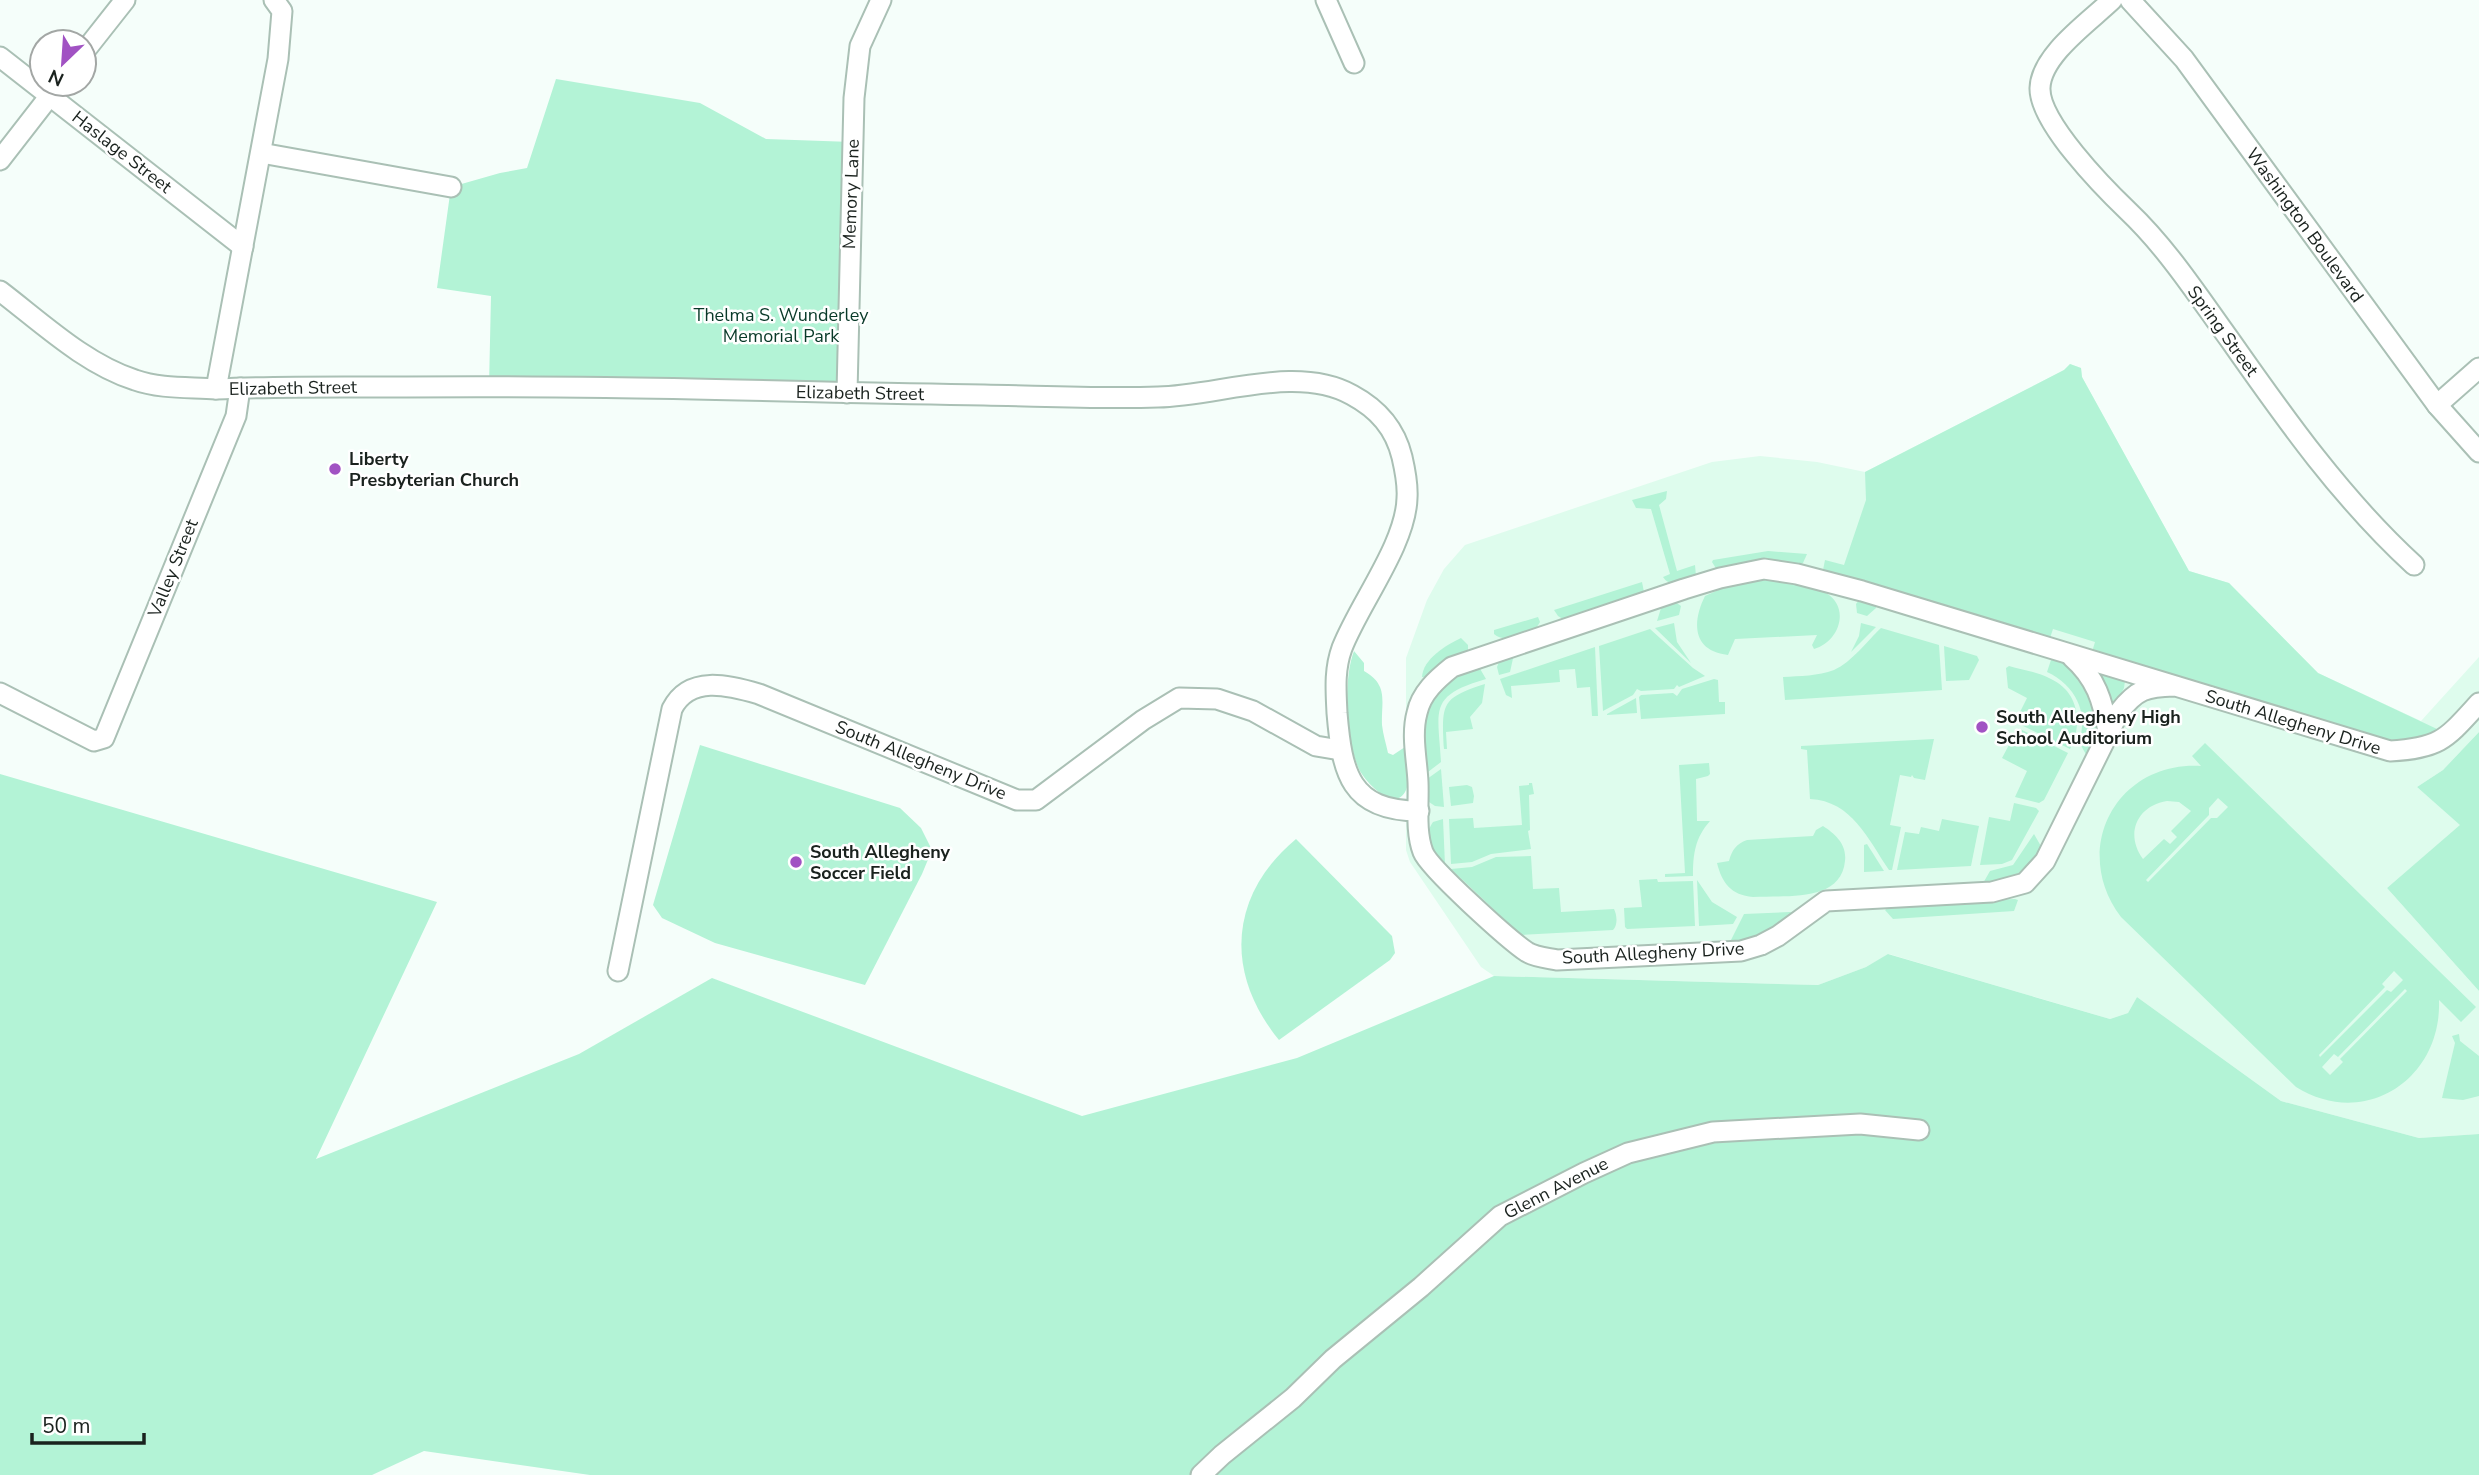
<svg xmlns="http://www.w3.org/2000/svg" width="2479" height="1475" font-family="'Nunito Sans',sans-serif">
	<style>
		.built { fill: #defced }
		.green { fill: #b3f3d6; fill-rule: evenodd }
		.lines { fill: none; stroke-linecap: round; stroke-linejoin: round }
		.minor-casing { stroke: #aac0b5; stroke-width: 23 }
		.minor { stroke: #fff; stroke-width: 19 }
		.poi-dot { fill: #a152c3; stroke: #fff; stroke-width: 2.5 }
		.labels { text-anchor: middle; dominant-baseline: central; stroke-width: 5; stroke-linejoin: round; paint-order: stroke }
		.street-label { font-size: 18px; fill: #1a221e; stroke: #fff }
		.park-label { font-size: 18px; fill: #083928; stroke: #fff }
		.poi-label { font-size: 18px; font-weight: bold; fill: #1a221e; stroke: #fff; text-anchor: start }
	</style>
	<rect width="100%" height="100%" fill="#f5fefa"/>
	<path class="built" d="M 2070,364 L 2081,368 L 2082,377 L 2189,571 L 2229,583 L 2318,673 L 2421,721 L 2479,657 L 2479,732 L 2443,770 L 2417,787 L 2461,825 L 2387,888 L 2479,991 L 2479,1134 L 2419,1138 L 2281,1101 L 2137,997 L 2128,1013 L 2110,1019 L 1889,954 L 1866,967 L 1818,985 L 1494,976 L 1481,967 L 1410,862 L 1406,850 L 1406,658 L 1427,600 L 1444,569 L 1465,545 L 1712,462 L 1760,456 L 1817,462 L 1865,472 L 2064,370 Z"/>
	<g class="green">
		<path d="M 556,79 L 700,103 L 766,139 L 852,142 L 847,393 L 489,386 L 491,296 L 437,288 L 451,187 L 500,173 L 527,168 Z"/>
		<path d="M 2070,364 L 2081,368 L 2082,377 L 2189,571 L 2229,583 L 2318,673 L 2437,729 C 2417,742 2401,742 2379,738 L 2092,652 L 2095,642 L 2053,629 L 2049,641 L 1825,574 L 1823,570 L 1825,560 L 1844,565 L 1866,500 L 1865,472 L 2064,370 Z"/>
		<path d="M 1667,491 L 1666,499 L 1659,505 L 1677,571 L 1695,565 L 1696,576 C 1684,581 1672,590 1663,577 L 1670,574 L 1651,509 L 1636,508 L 1632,500 Z"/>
		<path d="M 1768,551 L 1807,554 L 1803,563 L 1799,565 L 1717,570 L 1712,562 L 1713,560 Z"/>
		<path d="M 1755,580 C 1777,580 1807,581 1826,593 C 1851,608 1839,642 1814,649 L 1812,645 L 1817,635 L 1735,639 L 1728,655 C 1692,651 1692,622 1705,596 L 1727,586 Z"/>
		<path d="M 1642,582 L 1644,592 L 1640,597 L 1566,621 L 1558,616 L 1554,610 Z"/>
		<path d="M 1859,600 L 1877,604 L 1876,608 L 1867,616 L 1857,613 L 1856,604 Z"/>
		<path d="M 1674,601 L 1681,606 L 1679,615 L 1657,621 L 1662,605 Z"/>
		<path d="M 1538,617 L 1540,622 L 1535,630 C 1522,634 1505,644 1494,634 L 1494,630 Z"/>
		<path d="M 1674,623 L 1677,642 L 1691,663 L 1655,628 Z"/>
		<path d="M 1861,623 L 1876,627 L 1851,652 L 1859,636 Z"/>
		<path d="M 1881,628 L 1939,645 L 1942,690 L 1785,700 L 1783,677 C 1800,676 1818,676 1834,670 C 1852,662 1867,641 1881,628 Z"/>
		<path d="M 1650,629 L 1693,668 L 1705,676 L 1679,687 L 1677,685 L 1674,689 L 1641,691 L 1637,689 L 1633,695 L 1603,711 L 1599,646 Z"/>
		<path d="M 1461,638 L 1468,645 L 1468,651 L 1428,678 L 1422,677 C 1423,659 1446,645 1461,638 Z"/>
		<path d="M 1944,646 L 1977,656 L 1979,660 L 1969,680 L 1946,681 Z"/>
		<path d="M 1595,647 L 1598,716 L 1592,716 L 1590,687 L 1577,688 L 1575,669 L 1559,670 L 1560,682 L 1511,686 L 1512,698 L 1506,695 L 1500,679 Z"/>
		<path d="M 1354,651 L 1364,663 L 1364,671 C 1389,685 1381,702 1382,725 C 1383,734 1386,744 1388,753 L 1393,755 L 1405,747 C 1406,759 1411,779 1406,790 C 1395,815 1363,780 1358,767 C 1346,739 1343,679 1354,651 Z"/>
		<path d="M 1514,654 L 1510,672 L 1499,675 L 1497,667 L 1500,659 Z"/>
		<path d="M 2052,657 L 2068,664 L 2083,678 L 2098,723 L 2096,741 L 2088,758 L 2079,742 C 2089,712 2075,685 2047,672 Z"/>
		<path d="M 2009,666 C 2023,670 2038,672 2051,679 C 2079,692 2083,724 2070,749 L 2015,722 L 2027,698 L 2008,688 L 2006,668 Z"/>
		<path d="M 1479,667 L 1486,679 C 1428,696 1438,709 1441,762 L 1424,775 L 1422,732 L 1427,706 L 1452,676 Z"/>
		<path d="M 2099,672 L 2122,678 L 2125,681 L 2124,688 L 2115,705 L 2112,706 Z"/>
		<path d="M 1714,679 L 1718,680 L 1719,702 L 1725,702 L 1725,714 L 1641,719 L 1639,697 L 1641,695 L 1673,693 L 1677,696 L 1682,689 Z"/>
		<path d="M 1485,684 L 1482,703 L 1470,717 L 1473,729 L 1446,732 L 1447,749 L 1444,749 C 1442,705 1440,698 1485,684 Z"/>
		<path d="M 1636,698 L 1637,713 L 1607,715 L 1607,714 Z"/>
		<path d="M 2018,728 L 2068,753 L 2044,800 L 2039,803 L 2015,797 L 2027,771 L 2002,758 Z"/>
		<path d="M 2479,732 L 2479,991 L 2387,888 L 2460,825 L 2417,787 L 2443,770 Z"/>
		<path d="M 1934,739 L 1925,780 L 1914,778 L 1912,775 L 1911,777 L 1900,775 L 1890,825 L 1901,827 L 1892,870 L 1889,870 C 1868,839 1852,801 1810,799 L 1807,750 L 1801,749 L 1801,746 Z"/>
		<path d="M 2205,743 L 2476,1007 L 2461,1022 L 2439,1000 C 2442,1079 2365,1130 2296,1087 L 2121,917 C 2070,850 2116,761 2201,766 L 2192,756 ZM 2218,798 L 2228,807 L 2217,818 L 2211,818 L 2148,882 L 2146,880 L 2209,815 L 2209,808 ZM 2167,801 L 2179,802 L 2191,811 L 2171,831 L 2177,837 L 2170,844 L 2164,839 L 2143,859 C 2125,835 2136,806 2167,801 ZM 2394,971 L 2403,980 L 2391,992 L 2387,990 L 2320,1057 L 2319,1055 L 2385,987 L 2382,984 ZM 2405,989 L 2407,991 L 2340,1059 L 2343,1062 L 2330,1075 L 2322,1067 L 2334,1054 L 2338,1057 Z"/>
		<path d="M 700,745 L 900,808 L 921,828 L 932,850 L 922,874 L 865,985 L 715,943 L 662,918 L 653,905 Z"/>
		<path d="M 1709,763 L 1710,774 L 1708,776 L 1696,779 L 1697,821 L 1710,821 C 1695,838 1693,854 1693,876 L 1665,877 L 1665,874 L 1685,873 L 1679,765 Z"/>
		<path d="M 1441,769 L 1444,807 L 1435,806 L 1429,802 L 1427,779 Z"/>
		<path d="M 0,774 L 437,902 L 316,1159 L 579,1054 L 712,978 L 1082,1116 L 1297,1058 L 1494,976 L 1818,985 L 1866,967 L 1888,954 L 2110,1019 L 2128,1013 L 2137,997 L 2281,1101 L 2419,1138 L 2479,1134 L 2479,1475 L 590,1475 L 424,1451 L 372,1475 L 0,1475 Z"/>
		<path d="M 1529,783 L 1532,783 L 1534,794 L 1529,795 L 1530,830 L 1528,831 L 1531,849 L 1491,854 L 1472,862 L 1451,864 L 1449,819 L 1473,818 L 1474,828 L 1522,825 L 1519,786 L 1529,785 Z"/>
		<path d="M 1467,785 L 1472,787 L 1474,796 L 1473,803 L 1451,806 L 1449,787 Z"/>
		<path d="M 2014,803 L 2036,808 L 2039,811 L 2012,860 L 2002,864 L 1980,865 L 1989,817 L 2010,821 Z"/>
		<path d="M 1443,819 L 1445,865 C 1432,853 1421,839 1433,822 Z"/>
		<path d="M 1942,819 L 1979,826 L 1971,866 L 1897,870 L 1905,832 L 1919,834 L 1921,827 L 1939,831 Z"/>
		<path d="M 1823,826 C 1835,834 1847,844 1845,861 C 1841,903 1785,895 1753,897 C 1731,895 1722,883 1717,863 L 1729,861 C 1732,850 1736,844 1747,840 L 1813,836 L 1816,830 Z"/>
		<path d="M 2034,834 L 2042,848 C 2022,877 2015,876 1982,885 L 1990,871 L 2013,865 Z"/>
		<path d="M 1296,839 L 1392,936 L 1395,953 L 1390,960 L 1279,1040 C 1224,973 1229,895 1296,839 Z"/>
		<path d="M 1867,844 L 1884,871 L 1864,872 L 1864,845 Z"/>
		<path d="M 1531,856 L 1533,889 L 1559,888 L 1561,912 L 1614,909 C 1617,915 1618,925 1613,930 L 1521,935 L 1451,869 L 1472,867 L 1496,857 Z"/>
		<path d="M 1657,879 L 1658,882 L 1693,881 L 1695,926 L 1627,929 L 1625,927 L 1624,908 L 1642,907 L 1639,880 Z"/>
		<path d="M 1697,880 L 1712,902 L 1737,917 L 1733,924 L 1699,926 Z"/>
		<path d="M 2015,899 L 2018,900 L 2014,911 L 1893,919 L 1885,910 L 1893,904 Z"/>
		<path d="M 1790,912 L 1794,914 L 1760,938 L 1729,944 L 1744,914 Z"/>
		<path d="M 2459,1034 L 2460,1041 L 2479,1056 L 2479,1096 L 2463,1100 L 2442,1098 L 2455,1043 L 2452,1036 Z"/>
	</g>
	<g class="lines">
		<g class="minor-casing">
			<g id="minor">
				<path d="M 1326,0 L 1354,63"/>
				<path d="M 2112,0 C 2089,22 2041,55 2040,88 C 2039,122 2104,188 2128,211 C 2168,249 2198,296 2230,340 C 2286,420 2342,499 2414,565"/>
				<path d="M 2130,0 L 2184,59 L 2437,405 L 2479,452"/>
				<path d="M 84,52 L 125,0"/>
				<path d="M 0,57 L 243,247"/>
				<path d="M 261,153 L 451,187"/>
				<path d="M 0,160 L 59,84"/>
				<path d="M 0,291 C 42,323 85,364 135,380 C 160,389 190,387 216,389 C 279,386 343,387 406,387 C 599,385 791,392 984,395 C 1042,396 1100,399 1158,397 C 1218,396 1297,364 1352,395 C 1378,409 1395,428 1402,457 C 1405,470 1408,484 1407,498 C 1406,544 1359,604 1342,648 C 1334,670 1336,691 1337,713 C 1342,773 1350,811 1419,811"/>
				<path d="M 216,389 L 278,59 L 282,11 L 274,0"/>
				<path d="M 847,393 L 854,98 L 860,46 L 881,0"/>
				<path d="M 2437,405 L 2479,368"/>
				<path d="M 2072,657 C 2096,678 2103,701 2108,732"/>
				<path d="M 2174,686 C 2146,687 2137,689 2119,712 L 2045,861 L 2025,883 L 1992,892 L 1826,901 L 1778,936 L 1761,945 L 1741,951 L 1557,960 C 1548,958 1535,957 1527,952 C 1509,940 1429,868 1423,852 C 1415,831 1419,804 1418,782 C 1417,760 1411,735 1417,713 C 1421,693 1437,679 1452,667 L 1684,589 L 1720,578 L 1764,569 L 1797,574 L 1862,591 L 2390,751 C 2441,748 2446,739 2479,703"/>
				<path d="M 0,693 L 94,741 L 104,738 L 236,416 L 240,388"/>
				<path d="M 618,971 L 672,709 C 689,675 728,685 759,694 L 1017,800 L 1036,800 L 1143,720 L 1179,698 L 1217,699 L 1253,711 L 1316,746 L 1340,750"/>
				<path d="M 1201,1475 L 1222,1455 L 1293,1398 L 1333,1359 L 1421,1287 L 1500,1216 L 1584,1173 L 1628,1153 L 1713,1132 L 1860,1124 L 1919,1130"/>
			</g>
		</g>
		<use href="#minor" class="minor"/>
	</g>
	<g class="poi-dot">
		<circle cx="335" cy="469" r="7"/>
		<circle cx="1982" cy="727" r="7"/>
		<circle cx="796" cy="862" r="7"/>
	</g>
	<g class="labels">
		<g class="street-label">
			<text transform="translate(122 152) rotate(38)">Haslage Street</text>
			<text transform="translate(851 194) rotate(-88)">Memory Lane</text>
			<text transform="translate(2305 225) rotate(54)">Washington Boulevard</text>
			<text transform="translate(2223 331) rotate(54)">Spring Street</text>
			<text transform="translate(293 388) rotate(-1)">Elizabeth Street</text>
			<text transform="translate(860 393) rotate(1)">Elizabeth Street</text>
			<text transform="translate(173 568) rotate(-68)">Valley Street</text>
			<text transform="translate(2293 722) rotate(17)">South Allegheny Drive</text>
			<text transform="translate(921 760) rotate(22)">South Allegheny Drive</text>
			<text transform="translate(1653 953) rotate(-3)">South Allegheny Drive</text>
			<text transform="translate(1556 1188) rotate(-27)">Glenn Avenue</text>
		</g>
		<g class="park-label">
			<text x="781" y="315">Thelma S. Wunderley<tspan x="781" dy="21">Memorial Park</tspan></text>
		</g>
		<g class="poi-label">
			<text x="349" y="459">Liberty<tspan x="349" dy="21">Presbyterian Church</tspan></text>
			<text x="1996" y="717">South Allegheny High<tspan x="1996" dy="21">School Auditorium</tspan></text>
			<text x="810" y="852">South Allegheny<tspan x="810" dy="21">Soccer Field</tspan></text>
		</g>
	</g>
	<g transform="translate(63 63) rotate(205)"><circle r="33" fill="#ffffff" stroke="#a3a7a5" stroke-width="2"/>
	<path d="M0-5L12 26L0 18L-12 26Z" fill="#a152c3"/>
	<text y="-10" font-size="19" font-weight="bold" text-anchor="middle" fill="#1a221e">N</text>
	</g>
	<path d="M32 1433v10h112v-10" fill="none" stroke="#1a221e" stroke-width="3.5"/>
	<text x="42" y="1433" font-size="21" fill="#1a221e" stroke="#ffffff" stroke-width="5" paint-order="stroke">50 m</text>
</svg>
